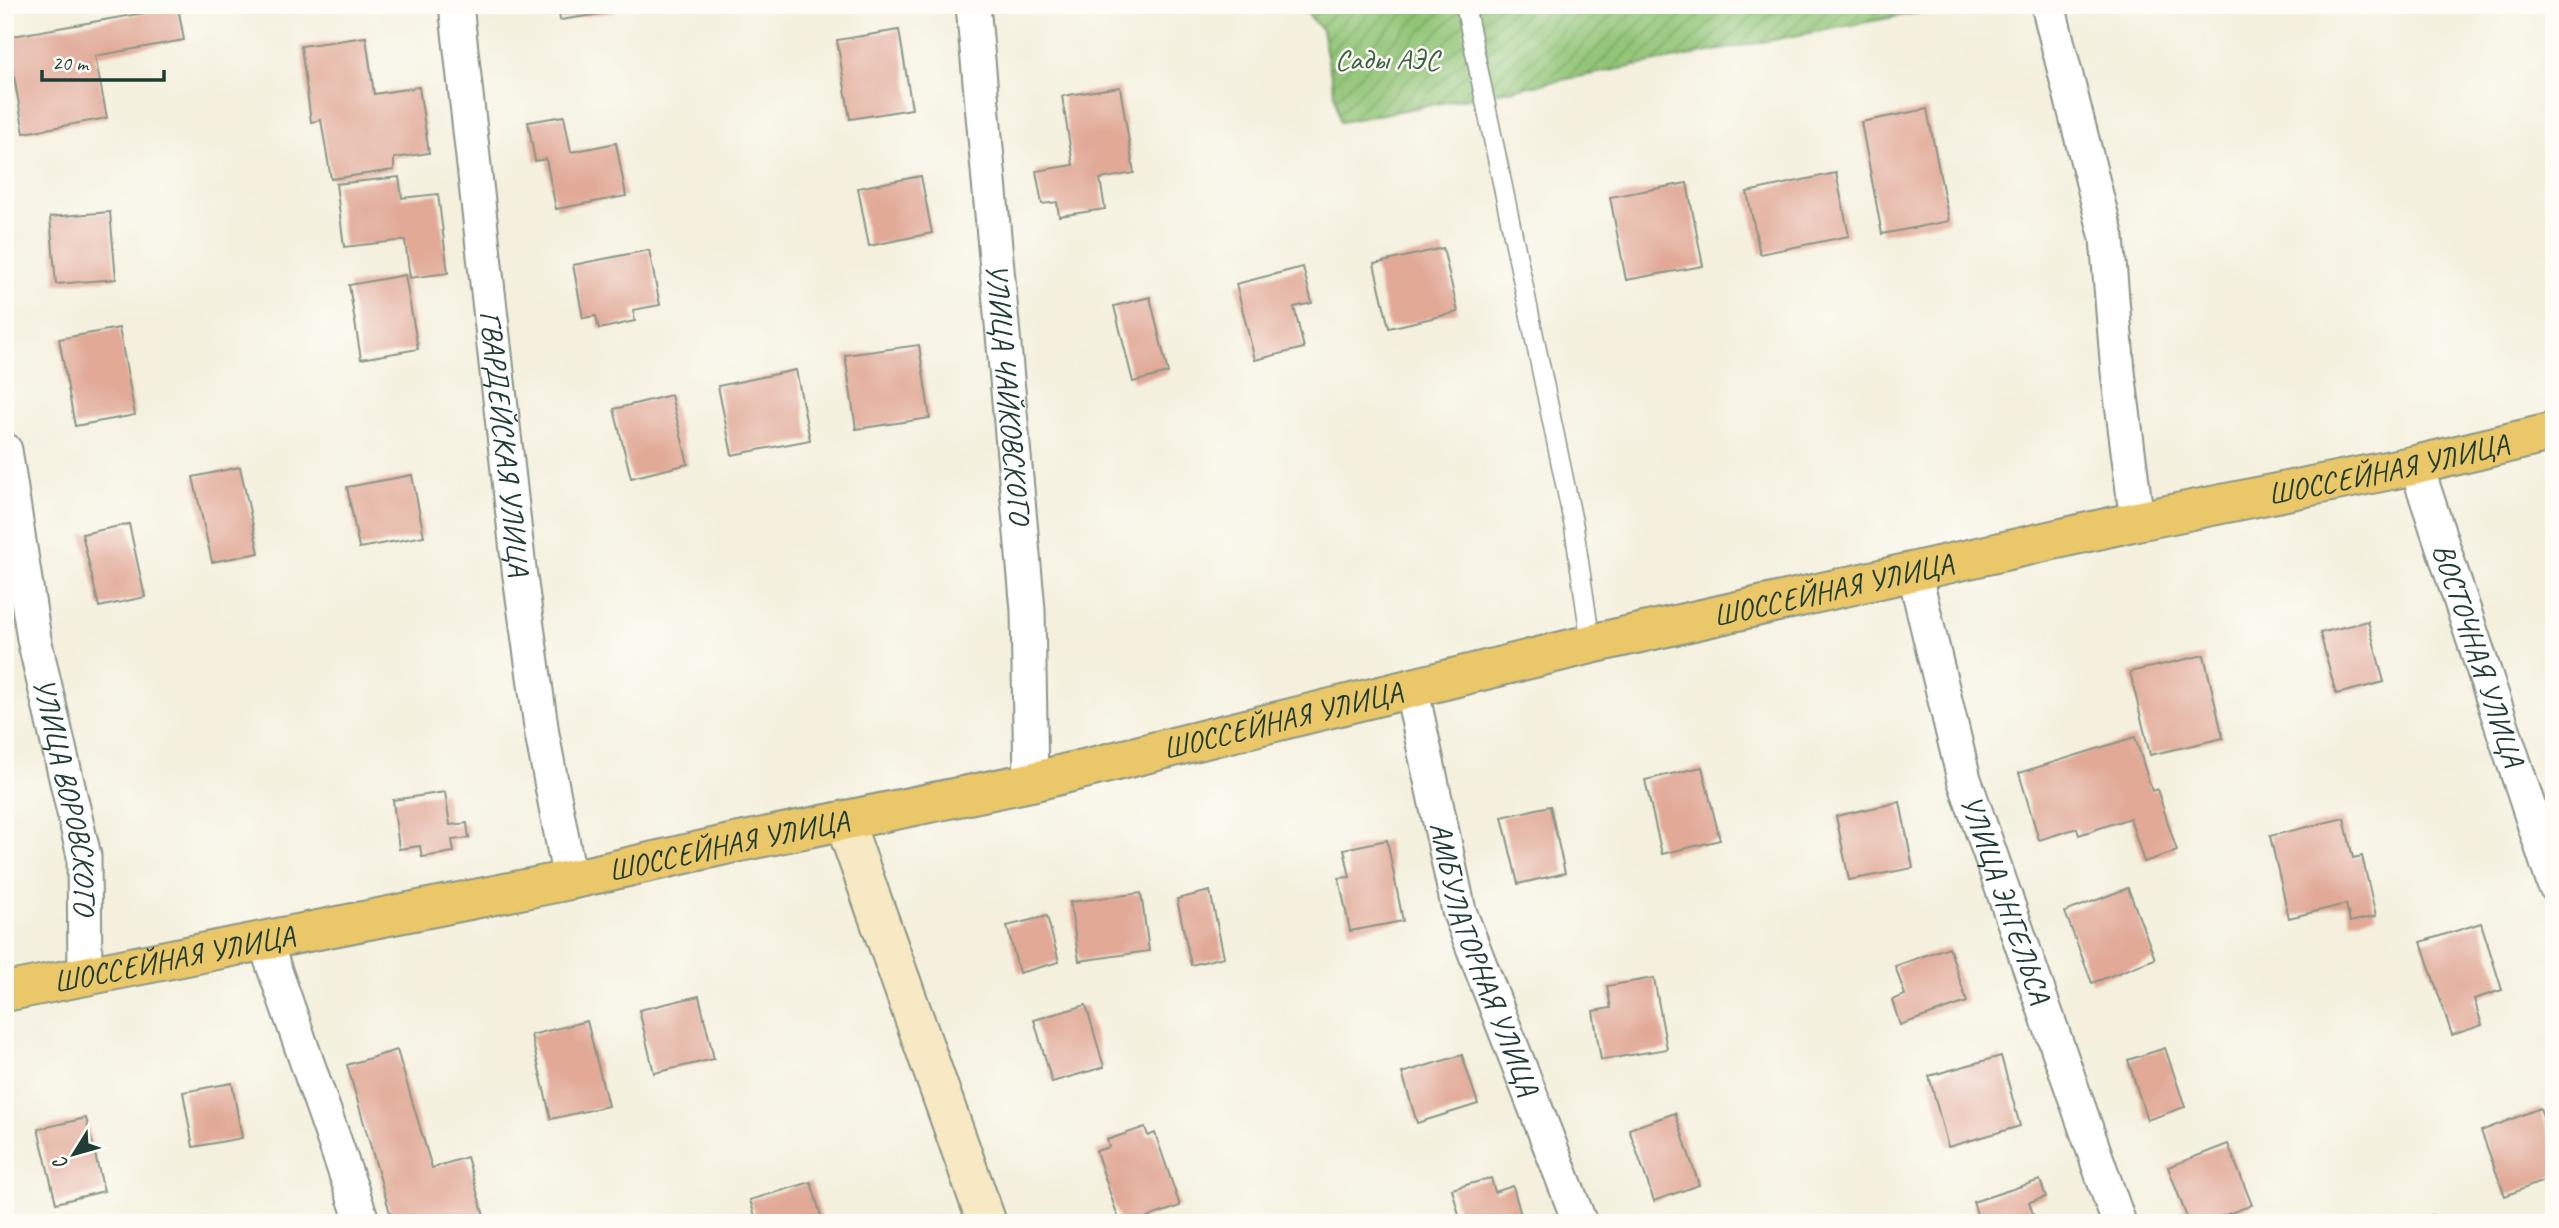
<svg xmlns="http://www.w3.org/2000/svg" width="2559" height="1228" font-family="Caveat,sans-serif">
	<style>
		.garden { fill: url(#garden-furrows); stroke: #588155; stroke-width: 2 }
		.building { fill: #e1a996 }
		.lines { fill: none; stroke-linecap: round; stroke-linejoin: round }
		.lane-casing { stroke: #8a9688; stroke-width: 21 }
		.street-casing { stroke: #8a9688; stroke-width: 37 }
		.secondary-casing { stroke: #8a9688; stroke-width: 42 }
		.primary-casing { stroke: #8a9688; stroke-width: 42 }
		.lane { stroke: #fff; stroke-width: 18 }
		.street { stroke: #fff; stroke-width: 33 }
		.secondary { stroke: #f7e9c3; stroke-width: 38 }
		.primary { stroke: #eac769; stroke-width: 38 }
		.labels { text-anchor: middle; dominant-baseline: central; stroke-width: 5; stroke-linejoin: round; paint-order: stroke }
		.park-label { font-size: 30px; fill: #3c5f44; stroke: #fdfcf7 }
		.street-label { font-size: 30px; fill: #1f3d34; stroke: #fdfcf7 }
	</style>
	<defs>
		<pattern id="garden-furrows" width="10" height="10" patternUnits="userSpaceOnUse" patternTransform="scale(1.75)"><rect width="10" height="10" fill="#91c576"/><path d="M-1 1l2-2M0 10L10 0M9 11l2-2" fill="none" stroke="#76a162"/></pattern>
	</defs>
	<rect width="100%" height="100%" fill="#fdfcf7"/>
	<filter id="ink" filterUnits="userSpaceOnUse"><feTurbulence type="fractalNoise" baseFrequency=".0143" numOctaves="2"/><feDisplacementMap in="SourceGraphic" scale="14" xChannelSelector="R" yChannelSelector="G"/><feConvolveMatrix kernelMatrix="1 2 1 2 8 2 1 2 1" color-interpolation-filters="sRGB"/></filter>
	<filter id="wash" filterUnits="userSpaceOnUse"><feTurbulence type="fractalNoise" baseFrequency=".00686" numOctaves="4" result="noise"/><feDisplacementMap in="SourceGraphic" scale="28" xChannelSelector="R" yChannelSelector="G"/><feGaussianBlur stdDeviation="1.57" result="paint"/><feColorMatrix in="noise" values="0 0 0 0 0 0 0 0 0 0 0 0 0 0 0 0 0 1.4 0 .05"/><feComposite in="paint" operator="in"/></filter>
	<g filter="url(#wash)">
		<rect width="100%" height="100%" fill="#f4f0dd"/>
		<path class="garden" d="M 1300,5 L 1957,5 L 1340,122 L 1322,30 Z"/>
		<g id="blocks">
			<g class="building">
				<path d="M 558,5 L 613,5 L 614,12 L 560,20 Z"/>
				<path d="M 178,7 L 184,40 L 95,56 L 107,118 L 24,133 L 7,37 Z"/>
				<path d="M 899,30 L 912,109 L 850,119 L 837,40 Z"/>
				<path d="M 366,37 L 374,94 L 419,87 L 429,153 L 394,158 L 394,170 L 331,179 L 321,120 L 311,122 L 301,46 Z"/>
				<path d="M 1120,87 L 1134,173 L 1100,179 L 1105,209 L 1059,216 L 1057,202 L 1042,204 L 1036,171 L 1073,165 L 1062,96 Z"/>
				<path d="M 1927,109 L 1949,221 L 1882,234 L 1861,122 Z"/>
				<path d="M 564,116 L 571,152 L 616,143 L 626,196 L 556,209 L 546,159 L 535,161 L 528,122 Z"/>
				<path d="M 1836,173 L 1849,236 L 1760,254 L 1747,192 Z"/>
				<path d="M 921,176 L 932,233 L 869,246 L 858,188 Z"/>
				<path d="M 399,177 L 402,198 L 438,194 L 448,273 L 410,278 L 405,240 L 344,247 L 336,184 Z"/>
				<path d="M 1687,183 L 1703,266 L 1626,280 L 1610,197 Z"/>
				<path d="M 110,212 L 116,279 L 56,284 L 50,217 Z"/>
				<path d="M 1443,248 L 1458,312 L 1389,328 L 1374,264 Z"/>
				<path d="M 649,250 L 660,305 L 633,310 L 635,321 L 599,329 L 596,316 L 583,318 L 573,265 Z"/>
				<path d="M 1303,267 L 1312,303 L 1294,307 L 1304,348 L 1255,360 L 1236,284 Z"/>
				<path d="M 405,275 L 418,349 L 361,359 L 349,285 Z"/>
				<path d="M 1150,297 L 1168,373 L 1133,382 L 1114,306 Z"/>
				<path d="M 119,328 L 135,415 L 75,426 L 59,339 Z"/>
				<path d="M 919,345 L 930,418 L 856,429 L 845,355 Z"/>
				<path d="M 796,370 L 810,440 L 732,455 L 718,386 Z"/>
				<path d="M 671,395 L 688,464 L 631,478 L 614,409 Z"/>
				<path d="M 240,467 L 259,553 L 212,562 L 193,477 Z"/>
				<path d="M 412,475 L 424,536 L 359,548 L 347,487 Z"/>
				<path d="M 129,524 L 145,597 L 99,607 L 82,534 Z"/>
				<path d="M 2368,621 L 2384,682 L 2336,694 L 2320,633 Z"/>
				<path d="M 2204,655 L 2223,738 L 2150,755 L 2130,672 Z"/>
				<path d="M 2135,737 L 2152,791 L 2157,789 L 2177,851 L 2144,862 L 2130,818 L 2079,835 L 2077,828 L 2039,840 L 2019,773 Z"/>
				<path d="M 1702,767 L 1720,840 L 1662,854 L 1645,780 Z"/>
				<path d="M 445,792 L 450,825 L 467,823 L 469,838 L 452,840 L 454,852 L 422,857 L 420,846 L 399,849 L 393,800 Z"/>
				<path d="M 1900,802 L 1913,868 L 1849,880 L 1836,816 Z"/>
				<path d="M 1550,806 L 1565,873 L 1518,884 L 1502,817 Z"/>
				<path d="M 2344,818 L 2353,858 L 2362,856 L 2376,916 L 2350,922 L 2346,904 L 2289,918 L 2270,836 Z"/>
				<path d="M 1387,840 L 1403,921 L 1350,931 L 1339,878 L 1350,877 L 1344,849 Z"/>
				<path d="M 2128,888 L 2155,959 L 2092,983 L 2065,912 Z"/>
				<path d="M 1210,891 L 1224,957 L 1191,965 L 1177,899 Z"/>
				<path d="M 1141,893 L 1149,951 L 1079,961 L 1070,902 Z"/>
				<path d="M 1047,916 L 1059,962 L 1019,973 L 1007,926 Z"/>
				<path d="M 2481,923 L 2502,990 L 2474,999 L 2482,1025 L 2452,1035 L 2421,942 Z"/>
				<path d="M 1949,947 L 1967,1002 L 1900,1025 L 1892,1000 L 1905,995 L 1895,966 Z"/>
				<path d="M 1654,978 L 1667,1049 L 1601,1060 L 1593,1011 L 1611,1008 L 1607,986 Z"/>
				<path d="M 699,996 L 714,1059 L 654,1073 L 639,1010 Z"/>
				<path d="M 1086,1005 L 1104,1067 L 1052,1082 L 1034,1020 Z"/>
				<path d="M 587,1021 L 608,1106 L 551,1119 L 531,1035 Z"/>
				<path d="M 2165,1048 L 2185,1107 L 2147,1120 L 2128,1060 Z"/>
				<path d="M 397,1050 L 432,1168 L 467,1157 L 486,1223 L 393,1223 L 347,1065 Z"/>
				<path d="M 1462,1055 L 1478,1104 L 1417,1123 L 1402,1073 Z"/>
				<path d="M 2001,1056 L 2020,1126 L 1948,1147 L 1929,1076 Z"/>
				<path d="M 232,1083 L 242,1138 L 193,1147 L 183,1092 Z"/>
				<path d="M 2540,1108 L 2554,1146 L 2554,1177 L 2505,1196 L 2481,1131 Z"/>
				<path d="M 1675,1113 L 1699,1185 L 1654,1201 L 1629,1129 Z"/>
				<path d="M 86,1118 L 104,1191 L 56,1203 L 38,1129 Z"/>
				<path d="M 1145,1127 L 1148,1136 L 1155,1133 L 1180,1206 L 1132,1223 L 1120,1223 L 1096,1151 L 1109,1147 L 1107,1140 Z"/>
				<path d="M 2228,1144 L 2252,1205 L 2204,1223 L 2189,1223 L 2168,1167 Z"/>
				<path d="M 1491,1178 L 1495,1192 L 1513,1186 L 1523,1223 L 1461,1223 L 1452,1189 Z"/>
				<path d="M 2040,1180 L 2046,1197 L 2029,1202 L 2036,1223 L 1980,1223 L 1973,1202 Z"/>
				<path d="M 811,1182 L 823,1223 L 757,1223 L 750,1200 Z"/>
				<path d="M 2432,1215 L 2437,1223 L 2419,1223 Z"/>
			</g>
		</g>
	</g>
	<g filter="url(#ink)">
		<use href="#blocks" fill-opacity="0" stroke="#8a9688" stroke-width="2"/>
		<g class="lines">
			<g class="lane-casing">
				<path id="lane" d="M 1465,5 L 1574,527 L 1591,644"/>
			</g>
			<g class="street-casing">
				<g id="street">
					<path id="s1" d="M 456,5 L 519,569 L 542,734 L 570,880"/>
					<path id="s2" d="M 973,5 L 1028,610 L 1031,782"/>
					<path d="M 2048,5 L 2107,238 L 2118,372 L 2137,521"/>
					<path id="s3" d="M 5,450 L 34,639 L 84,856 L 85,978"/>
					<path id="s4" d="M 2416,465 L 2554,884"/>
					<path id="s5" d="M 1914,571 L 1964,779 L 2119,1223"/>
					<path id="s6" d="M 1411,687 L 1459,911 L 1580,1223"/>
					<path d="M 264,939 L 363,1223"/>
				</g>
			</g>
			<g class="secondary-casing">
				<path id="secondary" d="M 844,821 L 987,1223"/>
			</g>
			<g class="primary-casing">
				<g id="primary">
					<path id="s7" d="M 5,992 L 570,880 L 730,844 L 1031,782 L 1591,644 L 2137,521 L 2416,465 L 2554,432"/>
				</g>
			</g>
			<use href="#lane" class="lane"/>
			<use href="#street" class="street"/>
			<use href="#secondary" class="secondary"/>
			<use href="#primary" class="primary"/>
		</g>
	</g>
	<g class="labels">
		<g class="park-label">
			<text x="1387" y="59">Сады АЭС</text>
		</g>
		<g class="street-label">
			<text stroke="none"><textPath href="#s2" startOffset="390">УЛИЦА ЧАЙКОВСКОГО</textPath></text>
			<text stroke="none"><textPath href="#s1" startOffset="441">ГВАРДЕЙСКАЯ УЛИЦА</textPath></text>
			<text stroke="none"><textPath href="#s7" startOffset="2440">ШОССЕЙНАЯ УЛИЦА</textPath></text>
			<text stroke="none"><textPath href="#s7" startOffset="1872">ШОССЕЙНАЯ УЛИЦА</textPath></text>
			<text stroke="none"><textPath href="#s4" startOffset="200">ВОСТОЧНАЯ УЛИЦА</textPath></text>
			<text stroke="none"><textPath href="#s7" startOffset="1306">ШОССЕЙНАЯ УЛИЦА</textPath></text>
			<text stroke="none"><textPath href="#s3" startOffset="352">УЛИЦА ВОРОВСКОГО</textPath></text>
			<text stroke="none"><textPath href="#s7" startOffset="738">ШОССЕЙНАЯ УЛИЦА</textPath></text>
			<text stroke="none"><textPath href="#s5" startOffset="341">УЛИЦА ЭНГЕЛЬСА</textPath></text>
			<text stroke="none"><textPath href="#s6" startOffset="282">АМБУЛАТОРНАЯ УЛИЦА</textPath></text>
			<text stroke="none"><textPath href="#s7" startOffset="172">ШОССЕЙНАЯ УЛИЦА</textPath></text>
		</g>
	</g>
	<rect width="2559" height="1228" fill="none" stroke="#fdfcf7" stroke-width="28"/>
	<g transform="translate(74 1154) rotate(233)" stroke="#fdfcf7" stroke-width="5" paint-order="stroke">
	<path d="M0-5L12 26L0 18L-12 26Z" fill="#1f3d34"/>
	<text y="-10" font-size="19" font-weight="bold" text-anchor="middle" fill="#1f3d34">С</text>
	</g>
	<path d="M42 70v10h122v-10" fill="none" stroke="#1f3d34" stroke-width="3.5"/>
	<text x="52" y="70" font-size="21" fill="#1f3d34" stroke="#fdfcf7" stroke-width="5" paint-order="stroke">20 m</text>
</svg>
